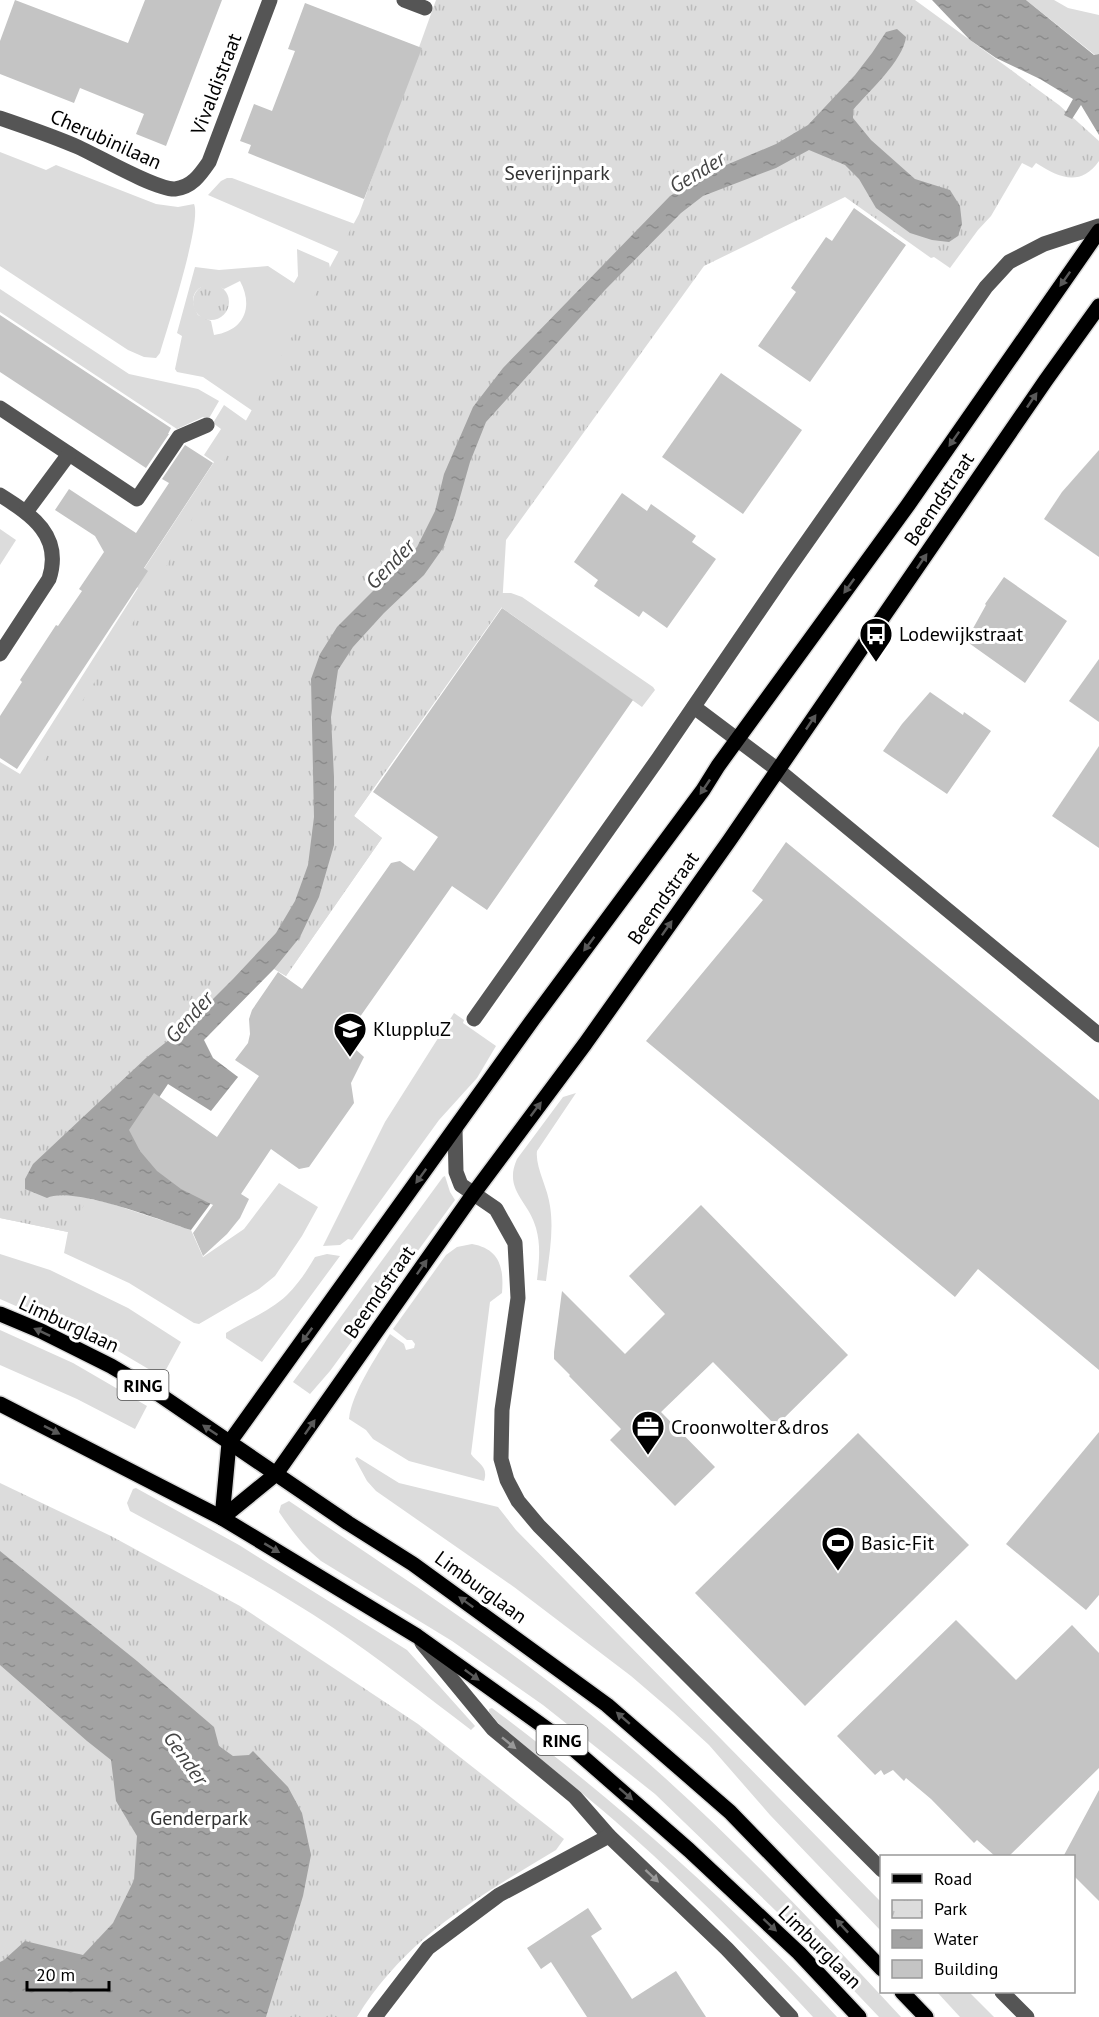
<svg xmlns="http://www.w3.org/2000/svg" width="1099" height="2017" font-family="'PT Sans',sans-serif">
	<style>
		.grass { fill: #dcdcdc; fill-rule: evenodd }
		.park { fill: url(#park-tufts) }
		.water { fill: url(#water-ripples) }
		.building { fill: #c4c4c4 }
		.lines { fill: none; stroke-linecap: round; stroke-linejoin: round }
		.major-casing { stroke: #dbdbdb; stroke-width: 18 }
		.minor { stroke: #555; stroke-width: 15 }
		.major { stroke: #000; stroke-width: 15 }
		.oneway { fill: #595959 }
		.oneway2 { fill: #999 }
		.labels { text-anchor: middle; dominant-baseline: central; stroke-width: 6; stroke-linejoin: round; paint-order: stroke }
		.shield { fill: #fff; stroke: #4c4c4c; stroke-width: 1.5 }
		.shield-label { font-size: 18px; font-weight: bold; fill: #000 }
		.street-label { font-size: 20px; fill: #000; stroke: #fff }
		.park-label { font-size: 20px; fill: #333; stroke: #fff }
		.poi-label { font-size: 20px; fill: #000; stroke: #fff; text-anchor: start }
		.water-label { font-size: 21px; font-style: italic; fill: #444; stroke: #fff }
	</style>
	<defs>
		<pattern id="park-tufts" width="24" height="20" patternUnits="userSpaceOnUse" patternTransform="scale(1.5)"><rect width="24" height="20" fill="#dcdcdc"/><path d="M3 7l-1-3M5 7V3M7 7l1-3M15 17l-1-3M17 17v-4M19 17l1-3" fill="none" stroke="#bbb"/></pattern>
		<pattern id="water-ripples" width="26" height="14" patternUnits="userSpaceOnUse" patternTransform="scale(1.5)"><rect width="26" height="14" fill="#a3a3a3"/><path d="M2 4q2-2 4 0t4 0M15 11q2-2 4 0t4 0" fill="none" stroke="#8b8b8b"/></pattern>
	</defs>
	<rect width="100%" height="100%" fill="#fff"/>
	<g class="grass">
		<path d="M 1026,0 L 1054,0 L 1068,8 L 1099,15 L 1099,54 L 1095,55 Z"/>
		<path d="M 0,152 L 46,170 L 56,165 L 156,204 L 178,207 L 194,204 C 202,222 167,329 160,353 L 156,358 L 144,357 L 128,350 L 0,266 Z"/>
		<path d="M 227,178 L 232,178 L 403,242 L 427,290 L 208,195 L 221,181 Z"/>
		<path d="M 297,249 L 329,263 L 355,399 L 317,455 L 203,377 L 177,372 L 175,369 L 182,336 L 177,333 L 195,267 L 219,270 L 268,266 L 294,283 L 298,276 ZM 240,281 C 254,307 244,331 214,335 L 211,321 L 198,315 C 196,311 193,305 193,301 C 193,284 213,282 224,289 Z"/>
		<path d="M 0,289 L 129,374 L 198,389 L 219,401 L 208,420 L 203,417 L 177,429 L 0,312 Z"/>
		<path d="M 224,405 L 310,466 L 66,817 L 0,772 L 0,762 L 20,774 L 138,588 L 134,584 L 214,462 L 204,455 L 221,429 L 213,423 Z"/>
		<path d="M 0,529 L 16,540 L 0,565 Z"/>
		<path d="M 502,593 L 511,593 L 522,597 L 653,687 L 655,690 L 642,707 L 501,607 L 354,816 L 382,838 L 286,976 L 274,969 L 300,937 L 334,845 Z"/>
		<path d="M 454,1013 L 464,1020 L 463,1023 L 496,1046 L 477,1078 L 439,1120 L 352,1240 L 348,1239 L 340,1245 L 323,1246 L 385,1122 Z"/>
		<path d="M 576,1093 L 537,1151 C 535,1167 548,1188 550,1206 C 554,1231 549,1256 546,1281 L 537,1280 C 539,1262 541,1246 536,1228 C 529,1201 503,1190 517,1159 L 563,1097 Z"/>
		<path d="M 445,1176 L 450,1192 L 455,1200 L 330,1371 L 310,1394 L 293,1382 L 443,1177 Z"/>
		<path d="M 279,1183 L 318,1207 L 302,1236 L 275,1276 L 259,1289 L 199,1324 L 194,1323 L 129,1283 L 64,1253 L 68,1232 L 0,1218 L 81,1197 L 109,1203 L 191,1230 L 203,1257 L 244,1229 Z"/>
		<path d="M 472,1244 C 500,1249 504,1268 502,1293 L 490,1302 L 471,1454 C 477,1463 489,1466 484,1481 L 409,1461 L 373,1439 L 366,1430 L 349,1419 C 352,1392 376,1358 390,1334 L 404,1344 L 406,1350 L 414,1348 L 415,1344 L 412,1340 L 407,1340 L 393,1329 L 446,1255 L 457,1247 Z"/>
		<path d="M 0,1254 L 50,1270 L 128,1308 L 181,1342 L 162,1377 L 118,1351 L 0,1299 Z"/>
		<path d="M 327,1254 L 340,1256 L 262,1362 L 226,1338 L 226,1333 C 246,1320 269,1312 287,1295 C 298,1284 307,1271 315,1257 Z"/>
		<path d="M 0,1330 L 73,1363 L 147,1406 L 135,1429 L 77,1399 L 0,1365 Z"/>
		<path d="M 357,1457 L 399,1483 L 498,1507 L 516,1530 L 881,1902 L 881,1931 L 770,1815 L 709,1745 L 673,1712 L 631,1676 L 514,1587 L 376,1491 L 367,1481 L 355,1459 Z"/>
		<path d="M 136,1488 L 239,1545 L 407,1650 L 475,1726 L 471,1730 C 425,1695 380,1659 332,1627 C 268,1584 198,1548 130,1511 L 127,1503 L 133,1489 Z"/>
		<path d="M 289,1501 C 408,1581 530,1660 638,1754 C 732,1836 817,1926 901,2017 L 879,2017 L 803,1937 L 655,1794 L 543,1705 L 452,1641 L 321,1561 C 303,1546 292,1531 279,1512 L 281,1505 Z"/>
		<path d="M 492,1708 C 616,1801 732,1903 837,2017 L 813,2017 C 750,1949 685,1882 615,1821 C 577,1788 537,1758 500,1725 L 489,1712 L 489,1709 Z"/>
		<path d="M 937,1992 L 969,1992 L 994,2017 L 960,2017 Z"/>
	</g>
	<g class="park">
		<path d="M 436,0 L 915,0 L 1059,105 L 1099,141 L 1099,161 C 1080,188 1058,177 1036,163 L 1032,168 L 1022,163 L 991,216 L 978,230 L 950,268 L 934,257 L 931,258 L 845,197 L 704,266 L 506,540 L 502,607 L 354,816 L 382,838 L 286,976 L 270,966 L 153,1093 L 134,1121 L 68,1232 L 0,1218 L 0,770 L 27,787 L 150,596 L 359,214 Z"/>
		<circle cx="211" cy="302" r="18"/>
		<path d="M 0,1483 L 111,1536 L 240,1606 L 418,1724 L 564,1839 L 556,1850 C 479,1896 405,1938 357,2017 L 0,2017 Z"/>
	</g>
	<g class="water">
		<path d="M 932,0 L 1026,0 L 1094,55 L 1099,54 L 1099,135 L 1081,105 L 1072,119 L 1064,115 L 1073,99 L 1040,79 L 996,58 L 970,40 Z"/>
		<path d="M 897,29 L 906,37 C 903,61 869,91 853,110 L 853,118 L 871,140 L 915,179 L 950,190 L 960,206 L 962,224 L 958,236 L 949,242 L 932,240 L 910,233 L 876,208 L 859,179 L 845,165 L 809,150 L 776,168 L 703,196 L 681,213 L 605,290 L 486,422 L 470,462 L 455,515 L 443,548 L 424,575 L 384,613 L 353,647 L 338,670 L 331,717 L 334,777 L 334,845 L 319,897 L 300,937 L 274,969 L 204,1040 L 213,1058 L 238,1077 L 211,1111 L 168,1084 L 154,1105 L 214,1199 L 191,1230 C 163,1221 71,1185 47,1198 L 25,1189 L 25,1179 L 33,1164 L 146,1058 L 184,1028 L 233,979 L 276,933 L 295,901 L 308,865 L 314,817 L 311,679 L 320,654 L 337,627 L 417,547 L 435,511 L 444,474 L 473,407 L 503,368 L 670,196 L 712,171 L 776,144 L 808,125 L 855,75 L 872,53 L 886,32 Z"/>
		<path d="M 0,1551 L 137,1661 L 214,1727 L 219,1746 L 233,1756 L 249,1755 L 253,1751 L 288,1787 L 302,1813 L 311,1855 L 303,1896 L 266,2017 L 0,2017 L 0,1962 L 4,1960 L 25,1941 L 83,1955 L 113,1923 L 134,1880 L 137,1836 L 116,1801 L 111,1760 L 87,1741 L 0,1665 Z"/>
	</g>
	<g class="building">
		<path d="M 15,0 L 128,43 L 145,0 L 222,0 L 166,146 L 136,134 L 144,114 L 80,88 L 74,103 L 0,74 L 0,41 Z"/>
		<path d="M 305,3 L 422,48 L 364,199 L 248,153 L 251,145 L 240,141 L 254,104 L 272,111 L 295,51 L 288,49 Z"/>
		<path d="M 854,208 L 906,245 L 810,382 L 758,346 L 796,292 L 791,288 L 826,237 L 832,241 Z"/>
		<path d="M 0,315 L 171,428 L 168,434 L 169,434 L 146,468 L 0,372 Z"/>
		<path d="M 721,373 L 802,430 L 743,514 L 662,457 Z"/>
		<path d="M 185,445 L 213,463 L 144,568 L 148,571 L 17,769 L 0,758 L 0,716 L 22,682 L 20,680 L 56,625 L 58,626 L 82,591 L 79,589 L 104,552 L 95,536 L 55,510 L 69,489 L 136,533 L 169,483 L 162,479 Z"/>
		<path d="M 1099,450 L 1099,557 L 1044,519 L 1062,492 Z"/>
		<path d="M 622,493 L 647,511 L 651,504 L 696,536 L 692,542 L 716,559 L 667,628 L 643,611 L 639,617 L 594,586 L 598,580 L 574,562 Z"/>
		<path d="M 1004,577 L 1067,621 L 1025,683 L 966,641 L 986,605 L 985,604 Z"/>
		<path d="M 502,608 L 633,700 L 487,910 L 452,886 L 350,1031 L 353,1047 L 364,1057 L 351,1083 L 354,1103 L 309,1167 L 299,1169 L 271,1149 L 241,1194 L 249,1199 L 240,1218 L 227,1234 L 203,1256 L 193,1233 L 213,1205 L 181,1189 L 157,1171 L 140,1151 L 129,1130 L 154,1093 L 217,1137 L 259,1076 L 235,1060 L 248,1043 L 250,1034 L 249,1019 L 252,1010 L 278,972 L 302,989 L 391,863 L 400,861 L 414,871 L 438,837 L 373,792 Z"/>
		<path d="M 1099,659 L 1099,722 L 1069,701 Z"/>
		<path d="M 930,692 L 963,715 L 964,712 L 991,731 L 947,794 L 883,751 L 902,724 Z"/>
		<path d="M 1099,746 L 1099,848 L 1052,816 Z"/>
		<path d="M 786,842 L 1099,1100 L 1099,1370 L 978,1269 L 955,1297 L 646,1041 L 763,900 L 752,891 Z"/>
		<path d="M 701,1205 L 848,1355 L 776,1426 L 713,1362 L 661,1412 L 715,1467 L 675,1506 L 610,1440 L 621,1429 L 569,1376 L 570,1375 L 554,1359 L 554,1352 L 562,1291 L 625,1354 L 665,1314 L 629,1276 Z"/>
		<path d="M 1099,1432 L 1099,1595 L 1086,1610 L 1006,1544 Z"/>
		<path d="M 858,1433 L 969,1545 L 805,1706 L 695,1593 Z"/>
		<path d="M 956,1620 L 1016,1680 L 1072,1625 L 1099,1653 L 1099,1768 L 1008,1857 L 996,1857 L 977,1840 L 974,1843 L 931,1799 L 906,1778 L 904,1781 L 893,1770 L 884,1775 L 881,1770 L 875,1775 L 837,1736 Z"/>
		<path d="M 1099,1790 L 1099,1901 L 1074,1876 L 1074,1857 L 1063,1857 Z"/>
		<path d="M 588,1908 L 602,1929 L 591,1936 L 632,1999 L 676,1971 L 706,2017 L 587,2017 L 551,1962 L 541,1969 L 527,1948 Z"/>
	</g>
	<g class="lines">
		<g class="major-casing">
			<g id="major">
				<path d="M 0,1314 L 41,1331 L 111,1366 L 160,1395 L 348,1523 L 413,1564 L 607,1705 L 730,1812 L 882,1969"/>
				<path d="M 0,1404 L 222,1518 L 417,1636 L 568,1744 L 689,1850 L 799,1953 L 859,2017"/>
				<path d="M 222,1518 L 229,1443 L 534,1018 L 703,790 L 718,766 L 908,505 L 1099,231"/>
				<path d="M 222,1518 L 276,1474 L 474,1193 L 585,1044 L 729,841 L 1046,380 L 1099,306"/>
				<path d="M 902,1992 L 926,2017"/>
			</g>
		</g>
		<g class="minor">
			<path d="M 404,0 L 425,8"/>
			<path d="M 0,118 C 26,127 53,136 78,147 C 98,156 156,190 175,189 C 192,187 200,175 209,162 L 270,0"/>
			<path d="M 0,408 L 137,499 L 179,437 L 207,425"/>
			<path d="M 0,495 C 32,515 63,536 49,579 L 0,654"/>
			<path d="M 26,512 L 69,454"/>
			<path d="M 694,707 L 778,770 L 1099,1035"/>
			<path d="M 474,1019 L 658,759 L 783,576 L 986,287 L 1009,262 L 1044,244 L 1099,226"/>
			<path d="M 455,1129 L 456,1172 L 461,1185 L 496,1209 L 515,1243 L 518,1298 L 502,1410 L 501,1459 L 507,1480 L 518,1501 L 539,1526 L 882,1870"/>
			<path d="M 422,1643 L 493,1729 L 575,1797 L 609,1836 L 727,1949 L 791,2017"/>
			<path d="M 1002,1992 L 1027,2017"/>
			<path d="M 375,2017 L 428,1948 L 499,1895 L 609,1836"/>
		</g>
		<use href="#major" class="major"/>
	</g>
	<defs><path id="oneway-solid" d="M-6-.8H1V-3.2L6.5 0L1 3.2V.8H-6Z" transform="scale(1.5)"/></defs>
	<g class="oneway">
		<use href="#oneway-solid" transform="translate(1065 279) rotate(125)"/>
		<use href="#oneway-solid" transform="translate(1032 400) rotate(-56)"/>
		<use href="#oneway-solid" transform="translate(954 439) rotate(125)"/>
		<use href="#oneway-solid" transform="translate(922 561) rotate(-56)"/>
		<use href="#oneway-solid" transform="translate(849 586) rotate(126)"/>
		<use href="#oneway-solid" transform="translate(811 722) rotate(-56)"/>
		<use href="#oneway-solid" transform="translate(705 787) rotate(124)"/>
		<use href="#oneway-solid" transform="translate(667 928) rotate(-55)"/>
		<use href="#oneway-solid" transform="translate(589 944) rotate(127)"/>
		<use href="#oneway-solid" transform="translate(536 1109) rotate(-53)"/>
		<use href="#oneway-solid" transform="translate(421 1176) rotate(126)"/>
		<use href="#oneway-solid" transform="translate(422 1267) rotate(-55)"/>
		<use href="#oneway-solid" transform="translate(42 1332) rotate(-155)"/>
		<use href="#oneway-solid" transform="translate(307 1335) rotate(126)"/>
		<use href="#oneway-solid" transform="translate(310 1427) rotate(-55)"/>
		<use href="#oneway-solid" transform="translate(52 1430) rotate(27)"/>
		<use href="#oneway-solid" transform="translate(210 1430) rotate(-146)"/>
		<use href="#oneway-solid" transform="translate(272 1548) rotate(31)"/>
		<use href="#oneway-solid" transform="translate(466 1602) rotate(-144)"/>
		<use href="#oneway-solid" transform="translate(472 1675) rotate(36)"/>
		<use href="#oneway-solid" transform="translate(623 1718) rotate(-139)"/>
		<use href="#oneway-solid" transform="translate(626 1794) rotate(41)"/>
		<use href="#oneway-solid" transform="translate(770 1925) rotate(43)"/>
		<use href="#oneway-solid" transform="translate(842 1926) rotate(-133)"/>
	</g>
	<g class="oneway2">
		<use href="#oneway-solid" transform="translate(509 1743) rotate(39)"/>
		<use href="#oneway-solid" transform="translate(652 1876) rotate(43)"/>
	</g>
	<defs>
		<g id="bus-pin" transform="scale(1.725)"><path d="M0 17L-7.5 6A9.5 9.5 0 1 1 7.5 6Z" fill="#000" stroke="#fff"/><path d="M-5-6H5V4H4V6H2V4H-2V6H-4V4H-5ZM-3.5-4V0h7V-4ZM-3.5 1.2v1.5H-2V1.2ZM2 1.2v1.5H3.5V1.2Z" fill="#fff"/></g>
		<g id="school-pin" transform="scale(1.725)"><path d="M0 17L-7.5 6A9.5 9.5 0 1 1 7.5 6Z" fill="#000" stroke="#fff"/><path d="M0-5L7-2L0 1L-7-2ZM-4 1L0 2.5L4 1V4Q0 6-4 4Z" fill="#fff"/></g>
		<g id="office-pin" transform="scale(1.725)"><path d="M0 17L-7.5 6A9.5 9.5 0 1 1 7.5 6Z" fill="#000" stroke="#fff"/><path d="M-6-3h4V-5.5h4V-3h4V5H-6ZM-1-4.5V-3h2v-1.5ZM-6 0V1H6V0Z" fill="#fff"/></g>
		<g id="stadium-pin" transform="scale(1.725)"><path d="M0 17L-7.5 6A9.5 9.5 0 1 1 7.5 6Z" fill="#000" stroke="#fff"/><path d="M0-5a6.5 5 0 1 0 0 10a6.5 5 0 1 0 0-10ZM-3.5-1.8h7v3.6h-7Z" fill="#fff"/></g>
	</defs>
	<g fill-rule="evenodd">
		<use href="#bus-pin" x="876" y="634"/>
		<use href="#school-pin" x="350" y="1029"/>
		<use href="#office-pin" x="648" y="1427"/>
		<use href="#stadium-pin" x="838" y="1543"/>
	</g>
	<g class="labels">
		<g class="shield">
			<rect x="117.5" y="1370" width="51" height="30" rx="4.5"/>
			<rect x="536.5" y="1725" width="51" height="30" rx="4.5"/>
		</g>
		<g class="shield-label">
			<text x="143" y="1385">RING</text>
			<text x="562" y="1740">RING</text>
		</g>
		<g class="street-label">
			<text transform="translate(216 84) rotate(-69)">Vivaldistraat</text>
			<text transform="translate(106 139) rotate(24)">Cherubinilaan</text>
			<text transform="translate(939 499) rotate(-56)">Beemdstraat</text>
			<text transform="translate(663 898) rotate(-55)">Beemdstraat</text>
			<text transform="translate(379 1292) rotate(-55)">Beemdstraat</text>
			<text transform="translate(69 1324) rotate(25)">Limburglaan</text>
			<text transform="translate(481 1587) rotate(36)">Limburglaan</text>
			<text transform="translate(820 1947) rotate(45)">Limburglaan</text>
		</g>
		<g class="park-label">
			<text x="557" y="173">Severijnpark</text>
			<text x="199" y="1818">Genderpark</text>
		</g>
		<g class="poi-label">
			<text x="899" y="634">Lodewijkstraat</text>
			<text x="373" y="1029">KluppluZ</text>
			<text x="671" y="1427">Croonwolter&amp;dros</text>
			<text x="861" y="1543">Basic-Fit</text>
		</g>
		<g class="water-label">
			<text transform="translate(697 172) rotate(-31)">Gender</text>
			<text transform="translate(390 564) rotate(-46)">Gender</text>
			<text transform="translate(189 1017) rotate(-48)">Gender</text>
			<text transform="translate(186 1758) rotate(55)">Gender</text>
		</g>
	</g>
	<rect x="880" y="1855" width="195" height="138" fill="#ffffff" stroke="#999999" stroke-width="1.5"/>
	<rect x="892" y="1874" width="30" height="9" fill="#000000" stroke="#999999" stroke-width="1.5"/>
	<text x="934" y="1885" font-size="18" fill="#000000">Road</text>
	<rect x="892" y="1900" width="30" height="18" fill="url(#park-tufts)" stroke="#999999" stroke-width="1.5"/>
	<text x="934" y="1915" font-size="18" fill="#000000">Park</text>
	<rect x="892" y="1930" width="30" height="18" fill="url(#water-ripples)" stroke="#999999" stroke-width="1.5"/>
	<text x="934" y="1945" font-size="18" fill="#000000">Water</text>
	<rect x="892" y="1960" width="30" height="18" fill="#c4c4c4" stroke="#999999" stroke-width="1.5"/>
	<text x="934" y="1975" font-size="18" fill="#000000">Building</text>
	<path d="M27 1981v9h82v-9" fill="none" stroke="#000000" stroke-width="3"/>
	<text x="36" y="1981" font-size="18" fill="#000000" stroke="#ffffff" stroke-width="4.5" paint-order="stroke">20 m</text>
</svg>
